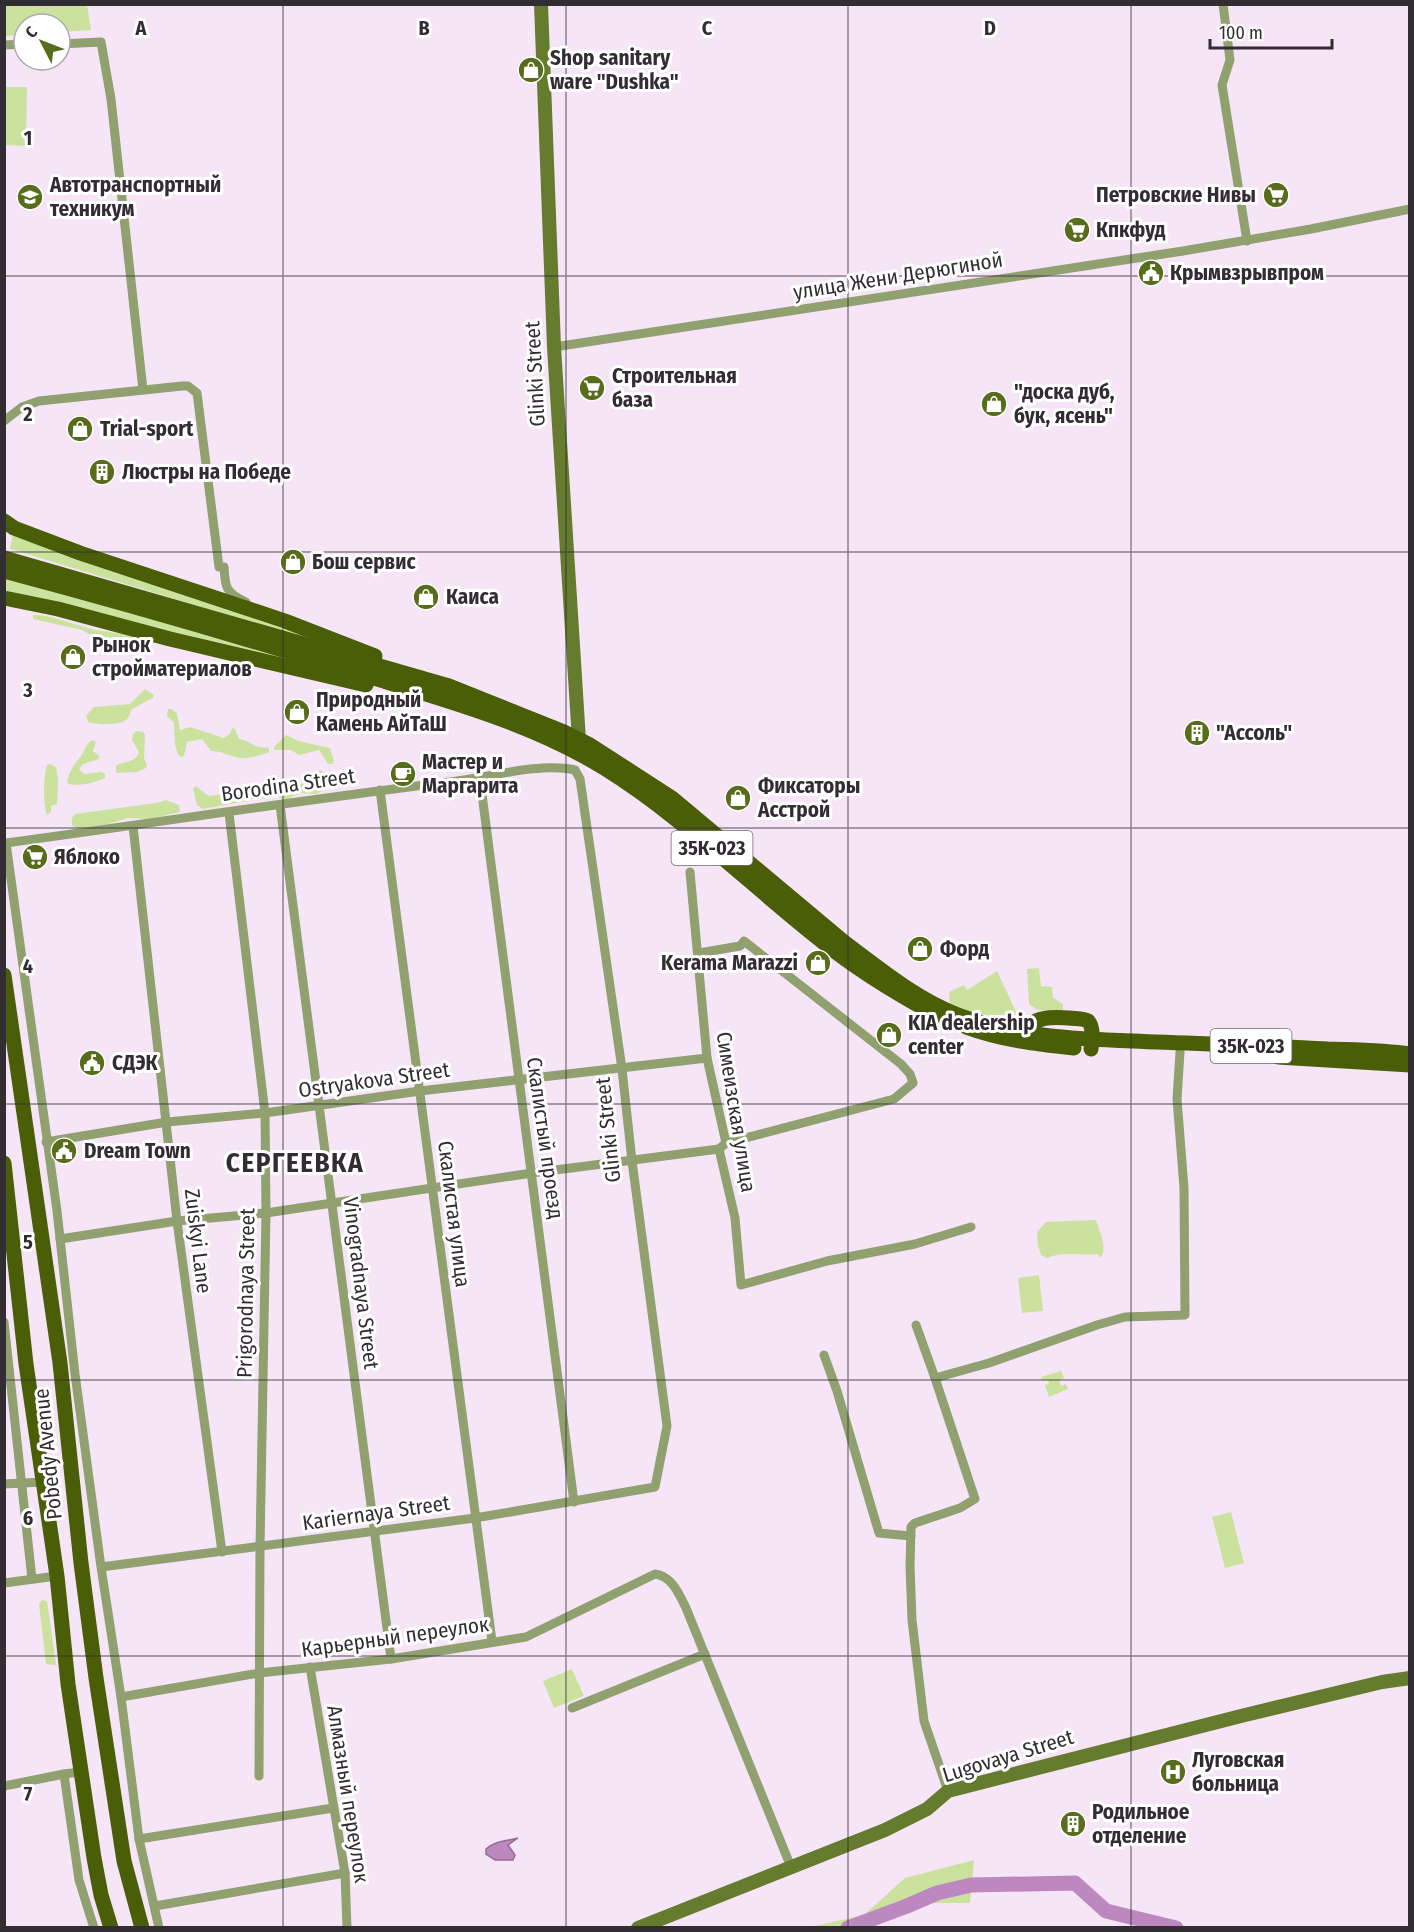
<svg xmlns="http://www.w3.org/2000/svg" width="1414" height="1932" font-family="'Fira Sans Condensed',sans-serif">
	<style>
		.green { fill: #cbe29f }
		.water { fill: #bc88bf; stroke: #936c95; stroke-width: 1.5 }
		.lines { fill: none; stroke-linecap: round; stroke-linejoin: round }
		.river { stroke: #bc88bf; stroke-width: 15 }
		.street { stroke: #90a06f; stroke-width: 9 }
		.secondary { stroke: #657b2d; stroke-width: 14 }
		.primary { stroke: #4a5e07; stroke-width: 15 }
		.grid { fill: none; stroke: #322c33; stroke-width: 1.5; stroke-opacity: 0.55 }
		.labels { text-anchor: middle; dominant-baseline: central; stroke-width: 6; stroke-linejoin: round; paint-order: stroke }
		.shield { fill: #fff; stroke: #706b70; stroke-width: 1.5 }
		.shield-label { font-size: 20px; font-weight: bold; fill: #322c33 }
		.poi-label { font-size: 21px; font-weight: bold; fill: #322c33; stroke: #fff; text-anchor: start }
		.street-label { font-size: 21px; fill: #322c33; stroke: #fff }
		.district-label { font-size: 27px; font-weight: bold; letter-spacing: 1.5px; fill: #322c33; stroke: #fff }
		.grid-label { font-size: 20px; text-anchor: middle; font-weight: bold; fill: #322c33; stroke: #fff; stroke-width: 6; stroke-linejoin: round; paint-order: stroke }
	</style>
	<rect width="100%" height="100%" fill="#f6e5f7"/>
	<g class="green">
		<path d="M 5,4 L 87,5 L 91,30 L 60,32 L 60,24 L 24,24 L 24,35 L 5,36 Z"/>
		<path d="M 5,87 L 27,87 L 26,146 L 5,145 Z"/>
		<path d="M 13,533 L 317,638 L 316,642 L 14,550 L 10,549 Z"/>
		<path d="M 5,575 L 310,663 L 310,666 L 14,597 L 5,589 Z"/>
		<path d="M 33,615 C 53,614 78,627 97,630 C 111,633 132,633 143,641 L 142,645 L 120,639 L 100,640 L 82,630 L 33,619 Z"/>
		<path d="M 145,689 L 154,695 L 153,698 L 132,709 C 130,712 130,715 128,718 C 123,726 96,725 88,722 L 86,716 L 94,707 L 130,704 Z"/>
		<path d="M 168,709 L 171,709 L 177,713 L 180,730 L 190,727 L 224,738 L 230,734 L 232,728 L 235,729 L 239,739 C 246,740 250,743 256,746 C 260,748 265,747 269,748 L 269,752 C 263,755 246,759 240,758 C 229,756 222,751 211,751 L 202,739 L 187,742 L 184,756 L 181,757 L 178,755 L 175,745 L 174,723 L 167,716 Z"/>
		<path d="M 136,731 L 143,732 L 145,735 L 144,759 L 147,765 L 146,768 L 137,772 L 116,773 L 116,766 C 124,760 135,764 139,752 L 132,740 L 133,734 Z"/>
		<path d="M 286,735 L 298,741 L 330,748 L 334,761 L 332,764 L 328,764 L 319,750 L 299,755 L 291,750 L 274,750 L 274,747 Z"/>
		<path d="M 93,740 L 96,742 L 93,751 L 99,756 L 99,759 L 83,764 L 79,769 L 84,774 L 102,772 L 105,774 L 105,778 C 98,782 74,788 67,783 C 69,771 74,765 81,756 C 86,749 84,745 93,740 Z"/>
		<path d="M 50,764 L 56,767 L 58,779 L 57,804 L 51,806 L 51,812 L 47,815 C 43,803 43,778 47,765 Z"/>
		<path d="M 320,770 L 323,772 L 322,783 L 324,790 L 316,794 L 299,793 L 286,800 L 273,794 L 265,799 L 256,797 L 247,801 L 203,809 L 197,805 L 193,788 L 196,786 L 209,796 L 275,786 L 293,786 L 311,781 Z"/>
		<path d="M 166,800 L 179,805 L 180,812 L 149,819 L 128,818 L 105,825 L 78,829 L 72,825 L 72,818 L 75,814 L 156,803 Z"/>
		<path d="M 1039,968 L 1041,986 L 1052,987 L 1053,998 L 1063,1004 L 1063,1012 L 1038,1010 L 1029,1004 L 1027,969 Z"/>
		<path d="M 997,971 L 1018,1016 L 1013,1022 L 973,1012 L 950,1004 L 949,992 L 964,985 L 967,990 Z"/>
		<path d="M 1096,1220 C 1099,1230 1109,1250 1100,1258 L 1098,1254 C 1082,1256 1063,1251 1047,1258 L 1041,1255 L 1038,1246 L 1037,1232 L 1046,1222 Z"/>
		<path d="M 1039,1275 L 1043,1311 L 1022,1313 L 1018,1278 Z"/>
		<path d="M 1061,1371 L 1064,1378 L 1059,1380 L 1061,1386 L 1066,1384 L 1068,1389 L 1049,1397 L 1045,1385 L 1049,1384 L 1048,1380 L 1042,1381 L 1041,1377 Z"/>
		<path d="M 1231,1512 L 1244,1563 L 1225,1568 L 1212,1517 Z"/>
		<path d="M 42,1600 L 47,1601 L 56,1664 L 55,1665 L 46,1664 L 39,1604 Z"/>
		<path d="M 572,1669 L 584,1696 L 554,1708 L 543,1681 Z"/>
		<path d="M 974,1860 L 970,1903 L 916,1903 L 870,1927 L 810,1927 L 864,1915 L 905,1878 Z"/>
	</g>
	<path class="water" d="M 518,1838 L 508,1845 L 515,1855 L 513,1860 L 495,1860 L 486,1854 L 486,1849 C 494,1841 507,1841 518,1838 Z"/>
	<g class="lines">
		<path class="river" d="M 848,1928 L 907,1906 L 937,1893 L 971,1885 L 1075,1883 L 1106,1911 L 1176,1928"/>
		<g class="street">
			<path d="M 1223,4 L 1230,60 L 1222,85 L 1247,241"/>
			<path d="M 60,44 L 101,42 L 111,99 L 143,390"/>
			<path d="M 4,45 L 24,44"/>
			<path d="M 554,347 L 1183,251 L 1311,229 L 1410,209"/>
			<path d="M 4,421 L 22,407 L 39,401 L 182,386 L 188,386 L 197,393 L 219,567 L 224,567 C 225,588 226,593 246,602"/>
			<path d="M 480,779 L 574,1502"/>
			<path d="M 380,790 L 492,1641"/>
			<path d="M 280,805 L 391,1659"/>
			<path d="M 229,813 L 265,1113 L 266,1213 L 260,1547 L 259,1776"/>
			<path d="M 133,826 L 177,1221 L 222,1552"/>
			<path d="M 690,872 L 707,1058 L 726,1143 L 719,1149 L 735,1218 L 741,1285 L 827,1261 L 915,1244 L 971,1227"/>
			<path d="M 699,953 L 740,946 L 744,941 L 901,1064 L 910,1074 L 913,1083 L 894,1099 L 726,1143"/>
			<path d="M 46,1142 L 167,1122 L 265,1113 L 420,1091 L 707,1058"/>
			<path d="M 60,1239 L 177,1221 L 266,1213 L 532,1173 L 719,1149"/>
			<path d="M 4,1322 L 32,1579"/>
			<path d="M 916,1325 L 935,1378"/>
			<path d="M 824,1355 L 837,1391 L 879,1533 L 911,1536"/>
			<path d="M 4,1484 L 43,1482"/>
			<path d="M 101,1567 L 475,1518 L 655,1487 L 667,1426 L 632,1161 L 622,1069 L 580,779 L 575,770 C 539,762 487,778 449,782 C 301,800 154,823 6,843 L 57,1211 L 75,1374 L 101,1567 L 121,1697 L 139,1839 L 159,1928"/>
			<path d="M 4,1583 L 57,1576"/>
			<path d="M 310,1667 L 345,1873 L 347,1928"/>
			<path d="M 121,1697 L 259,1673 L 391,1659 L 526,1637 L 655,1574 C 672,1576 679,1594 686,1608 L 791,1867"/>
			<path d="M 572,1708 L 705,1654"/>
			<path d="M 64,1774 L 79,1880 L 94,1928"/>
			<path d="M 4,1786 L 64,1774 L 80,1772"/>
			<path d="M 948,1791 L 924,1721 L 912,1620 L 910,1566 L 911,1527 L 915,1523 L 960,1508 L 975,1499 L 935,1378 L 989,1363 L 1097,1325 L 1125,1317 L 1185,1315 L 1184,1188 L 1177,1099 L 1180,1052"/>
			<path d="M 139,1839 L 333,1808"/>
			<path d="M 155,1906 L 345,1873"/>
		</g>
		<g class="secondary">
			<path d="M 541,4 L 554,347 L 579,740"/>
			<path d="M 638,1928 L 885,1830 L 927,1809 L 948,1791 L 1241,1716 L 1382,1682 L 1410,1678"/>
		</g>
		<g class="primary">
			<path d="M 4,521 L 14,528 L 80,553 L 285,621 L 375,656"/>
			<path d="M 4,558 L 449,686 L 564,732 L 590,745 L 672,798 L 844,942 C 879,968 916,999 958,1015 C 1014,1036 1074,1039 1133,1041 C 1198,1044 1263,1045 1328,1049 C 1355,1050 1383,1050 1410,1054"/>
			<path d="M 4,571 C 128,604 252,640 374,678 C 452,702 535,725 604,768 C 683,817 750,885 823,942 C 859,971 897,994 938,1016"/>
			<path d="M 4,598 L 58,609 L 170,639 L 366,685"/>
			<path d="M 4,975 L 60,1363 L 81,1563 L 96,1678 L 124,1861 L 142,1928"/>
			<path d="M 966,1027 C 1001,1040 1036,1044 1074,1048"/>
			<path d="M 1023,1032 C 1034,1016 1052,1017 1069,1018 C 1075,1019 1083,1018 1088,1021 C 1094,1027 1092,1041 1091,1049"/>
			<path d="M 1278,1057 L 1410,1065"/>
			<path d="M 4,1163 L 26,1364 L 57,1576 L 68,1684 L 94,1858 L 101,1895 L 111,1928"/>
		</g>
	</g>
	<path class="grid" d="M 283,4 L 283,1928M 566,4 L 566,1928M 848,4 L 848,1928M 1131,4 L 1131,1928M 4,276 L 1410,276M 4,552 L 1410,552M 4,828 L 1410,828M 4,1104 L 1410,1104M 4,1380 L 1410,1380M 4,1656 L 1410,1656"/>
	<defs>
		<g id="shop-disc" transform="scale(1.35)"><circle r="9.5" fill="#576d1c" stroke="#fff"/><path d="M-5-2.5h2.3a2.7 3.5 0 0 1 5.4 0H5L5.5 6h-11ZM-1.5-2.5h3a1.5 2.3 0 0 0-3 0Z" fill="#fff"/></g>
		<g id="supermarket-disc" transform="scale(1.35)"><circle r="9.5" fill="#576d1c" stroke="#fff"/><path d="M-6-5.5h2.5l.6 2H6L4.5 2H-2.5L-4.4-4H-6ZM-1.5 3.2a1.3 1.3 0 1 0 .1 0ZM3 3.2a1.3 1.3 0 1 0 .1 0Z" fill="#fff"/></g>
		<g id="university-disc" transform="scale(1.35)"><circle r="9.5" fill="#576d1c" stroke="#fff"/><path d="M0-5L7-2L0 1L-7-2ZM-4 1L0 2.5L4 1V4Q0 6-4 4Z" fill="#fff"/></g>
		<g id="civic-disc" transform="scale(1.35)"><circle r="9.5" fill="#576d1c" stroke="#fff"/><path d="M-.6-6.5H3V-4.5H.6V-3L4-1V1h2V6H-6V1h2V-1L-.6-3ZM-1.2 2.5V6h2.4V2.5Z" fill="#fff"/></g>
		<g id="building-disc" transform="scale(1.35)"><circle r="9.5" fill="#576d1c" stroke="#fff"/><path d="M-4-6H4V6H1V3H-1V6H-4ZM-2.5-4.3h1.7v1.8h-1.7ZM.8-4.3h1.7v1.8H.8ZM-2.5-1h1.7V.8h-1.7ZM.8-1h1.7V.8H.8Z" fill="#fff"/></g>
		<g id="cafe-disc" transform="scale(1.35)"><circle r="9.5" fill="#576d1c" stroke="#fff"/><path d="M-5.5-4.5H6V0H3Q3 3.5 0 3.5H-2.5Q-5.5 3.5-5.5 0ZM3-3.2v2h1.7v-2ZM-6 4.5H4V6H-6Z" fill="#fff"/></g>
		<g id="hospital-disc" transform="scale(1.35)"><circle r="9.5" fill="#576d1c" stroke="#fff"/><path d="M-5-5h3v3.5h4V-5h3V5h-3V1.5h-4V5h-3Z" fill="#fff"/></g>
	</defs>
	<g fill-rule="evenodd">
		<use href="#shop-disc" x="531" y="70"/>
		<use href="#supermarket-disc" x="1276" y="195"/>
		<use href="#university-disc" x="30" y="197"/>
		<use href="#supermarket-disc" x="1077" y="230"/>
		<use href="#civic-disc" x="1151" y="273"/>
		<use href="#supermarket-disc" x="592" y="388"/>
		<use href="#shop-disc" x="994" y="404"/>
		<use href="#shop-disc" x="80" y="429"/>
		<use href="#building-disc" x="102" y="472"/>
		<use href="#shop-disc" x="293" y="562"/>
		<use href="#shop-disc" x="426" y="597"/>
		<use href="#shop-disc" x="73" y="657"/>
		<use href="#shop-disc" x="297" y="712"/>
		<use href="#building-disc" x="1197" y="733"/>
		<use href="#cafe-disc" x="403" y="774"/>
		<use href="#shop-disc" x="738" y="798"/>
		<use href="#supermarket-disc" x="35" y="857"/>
		<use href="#shop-disc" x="920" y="949"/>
		<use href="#shop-disc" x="818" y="963"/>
		<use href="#shop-disc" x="889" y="1035"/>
		<use href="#civic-disc" x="92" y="1063"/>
		<use href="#civic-disc" x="64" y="1151"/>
		<use href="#hospital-disc" x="1173" y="1772"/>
		<use href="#building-disc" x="1073" y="1824"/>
	</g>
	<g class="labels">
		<g class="shield">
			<rect x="671.5" y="831" width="81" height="34" rx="4.5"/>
			<rect x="1210.5" y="1029" width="81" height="34" rx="4.5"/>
		</g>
		<g class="shield-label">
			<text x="712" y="848">35К-023</text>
			<text x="1251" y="1046">35К-023</text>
		</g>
		<g class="poi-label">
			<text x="550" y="58">Shop sanitary<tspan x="550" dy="24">ware "Dushka"</tspan></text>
			<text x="50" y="185">Автотранспортный<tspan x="50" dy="24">техникум</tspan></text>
			<text x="1256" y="195" text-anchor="end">Петровские Нивы</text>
			<text x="1096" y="230">Кпкфуд</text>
			<text x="1170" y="273">Крымвзрывпром</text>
			<text x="612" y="376">Строительная<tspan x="612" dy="24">база</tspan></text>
			<text x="1014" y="392">"доска дуб,<tspan x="1014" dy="24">бук, ясень"</tspan></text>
			<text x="100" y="429">Trial-sport</text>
			<text x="122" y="472">Люстры на Победе</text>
			<text x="312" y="562">Бош сервис</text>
			<text x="446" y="597">Каиса</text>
			<text x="92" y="645">Рынок<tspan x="92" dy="24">стройматериалов</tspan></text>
			<text x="316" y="700">Природный<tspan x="316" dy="24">Камень АйТаШ</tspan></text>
			<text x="1216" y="733">"Ассоль"</text>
			<text x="422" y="762">Мастер и<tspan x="422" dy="24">Маргарита</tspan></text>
			<text x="758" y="786">Фиксаторы<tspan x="758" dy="24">Асстрой</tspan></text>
			<text x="54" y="857">Яблоко</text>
			<text x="940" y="949">Форд</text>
			<text x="798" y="963" text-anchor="end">Kerama Marazzi</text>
			<text x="908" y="1023">KIA dealership<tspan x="908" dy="24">center</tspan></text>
			<text x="112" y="1063">СДЭК</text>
			<text x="84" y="1151">Dream Town</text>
			<text x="1192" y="1760">Луговская<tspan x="1192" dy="24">больница</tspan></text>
			<text x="1092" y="1812">Родильное<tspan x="1092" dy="24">отделение</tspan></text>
		</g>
		<g class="street-label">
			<text transform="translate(898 276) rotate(-9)">улица Жени Дерюгиной</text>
			<text transform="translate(535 374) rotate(-93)">Glinki Street</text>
			<text transform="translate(288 785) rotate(-8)">Borodina Street</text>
			<text transform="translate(374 1080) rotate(-8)">Ostryakova Street</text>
			<text transform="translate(736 1112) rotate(81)">Симеизская улица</text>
			<text transform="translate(608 1130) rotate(-96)">Glinki Street</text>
			<text transform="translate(545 1138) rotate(82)">Скалистый проезд</text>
			<text transform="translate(454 1214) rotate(83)">Скалистая улица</text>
			<text transform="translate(198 1241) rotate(83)">Zuiskyi Lane</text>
			<text transform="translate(361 1283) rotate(83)">Vinogradnaya Street</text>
			<text transform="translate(246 1293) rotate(-89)">Prigorodnaya Street</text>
			<text transform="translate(48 1454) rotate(-96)">Pobedy Avenue</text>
			<text transform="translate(376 1513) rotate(-8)">Kariernaya Street</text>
			<text transform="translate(395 1637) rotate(-8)">Карьерный переулок</text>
			<text transform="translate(1008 1756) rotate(-17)">Lugovaya Street</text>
			<text transform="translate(348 1794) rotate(81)">Алмазный переулок</text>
		</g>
		<g class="district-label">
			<text x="295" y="1163">СЕРГЕЕВКА</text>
		</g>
	</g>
	<g class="grid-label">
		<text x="141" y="35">A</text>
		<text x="424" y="35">B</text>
		<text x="707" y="35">C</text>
		<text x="990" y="35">D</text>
		<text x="28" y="145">1</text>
		<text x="28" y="421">2</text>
		<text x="28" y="697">3</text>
		<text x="28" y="973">4</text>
		<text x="28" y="1249">5</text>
		<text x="28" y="1525">6</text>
		<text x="28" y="1801">7</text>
	</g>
	<rect width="1414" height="1932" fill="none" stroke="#322c33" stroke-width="12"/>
	<g transform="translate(42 42) rotate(312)"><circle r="28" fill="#ffffff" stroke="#adabad" stroke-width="1.5"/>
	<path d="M0-4.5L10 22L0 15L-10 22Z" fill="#576d1c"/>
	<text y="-9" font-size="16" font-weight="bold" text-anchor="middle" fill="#322c33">С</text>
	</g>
	<path d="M1210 39v9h122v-9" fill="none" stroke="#322c33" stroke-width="3"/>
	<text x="1219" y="39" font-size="18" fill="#322c33" stroke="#ffffff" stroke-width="4.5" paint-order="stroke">100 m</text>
</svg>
